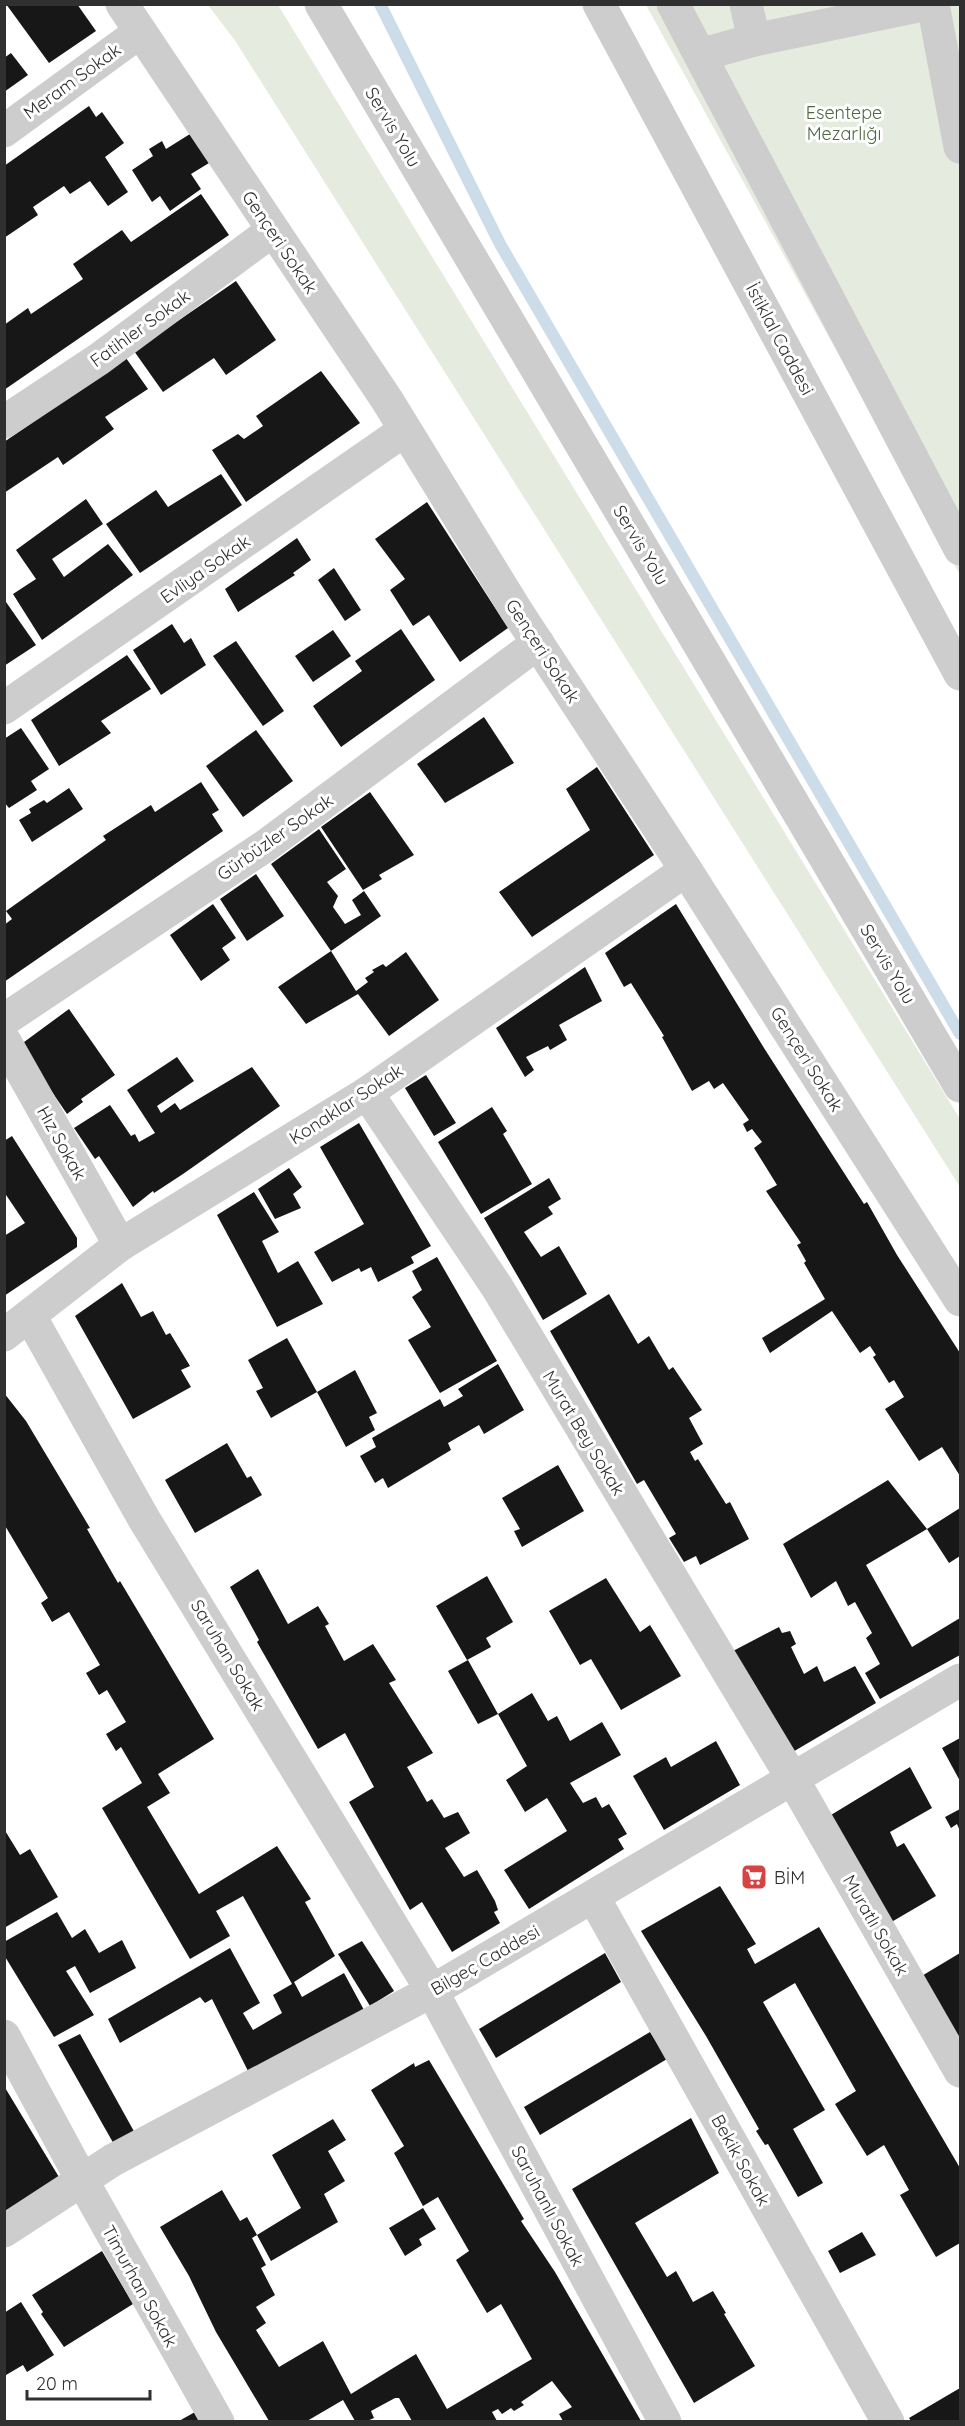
<svg xmlns="http://www.w3.org/2000/svg" width="965" height="2426" font-family="Quicksand,sans-serif">
	<style>
		.green { fill: #e5ebdf }
		.lines { fill: none; stroke-linecap: round; stroke-linejoin: round }
		.stream { stroke: #cddce9; stroke-width: 12 }
		.building { fill: #171717 }
		.minor { stroke: #cdcdcd; stroke-width: 33 }
		.labels { text-anchor: middle; dominant-baseline: central; stroke-width: 6; stroke-linejoin: round; paint-order: stroke }
		.street-label { font-size: 18px; fill: #303030; stroke: #fff }
		.park-label { font-size: 18px; fill: #506841; stroke: #fff }
		.poi-label { font-size: 18px; fill: #303030; stroke: #fff; text-anchor: start }
	</style>
	<rect width="100%" height="100%" fill="#fff"/>
	<g class="green">
		<path d="M 208,5 L 278,5 L 960,1119 L 960,1187 L 236,42 Z"/>
		<path d="M 646,5 L 960,5 L 960,575 Z"/>
	</g>
	<g class="lines">
		<path class="stream" d="M 380,4 L 500,244 L 960,1034"/>
	</g>
	<g class="building">
		<path d="M 6,4 L 77,4 L 96,31 L 49,63 Z"/>
		<path d="M 11,53 L 28,75 L 4,92 L 4,58 Z"/>
		<path d="M 89,106 L 96,117 L 102,112 L 124,143 L 105,157 L 128,192 L 108,206 L 90,181 L 70,194 L 64,186 L 33,207 L 38,215 L 4,238 L 4,166 Z"/>
		<path d="M 190,134 L 209,163 L 191,174 L 201,189 L 170,211 L 160,196 L 152,202 L 132,170 L 153,156 L 149,149 L 162,141 L 166,149 Z"/>
		<path d="M 201,194 L 229,235 L 4,390 L 4,325 L 28,308 L 31,314 L 83,279 L 73,264 L 122,230 L 131,242 Z"/>
		<path d="M 236,281 L 276,340 L 226,375 L 214,358 L 163,392 L 134,351 Z"/>
		<path d="M 126,358 L 148,389 L 105,417 L 114,429 L 63,465 L 58,457 L 4,493 L 4,442 Z"/>
		<path d="M 321,371 L 360,423 L 246,502 L 212,450 L 238,434 L 244,439 L 263,426 L 256,416 Z"/>
		<path d="M 221,474 L 242,505 L 140,573 L 106,524 L 156,490 L 168,507 Z"/>
		<path d="M 86,499 L 103,524 L 52,559 L 64,577 L 108,544 L 133,575 L 42,640 L 13,594 L 36,579 L 16,550 Z"/>
		<path d="M 427,502 L 508,628 L 460,662 L 429,615 L 413,626 L 390,590 L 405,579 L 375,539 Z"/>
		<path d="M 297,538 L 311,560 L 293,573 L 295,575 L 238,612 L 225,589 Z"/>
		<path d="M 334,568 L 361,610 L 345,621 L 318,580 Z"/>
		<path d="M 6,602 L 36,645 L 4,666 L 4,603 Z"/>
		<path d="M 172,624 L 184,643 L 191,638 L 206,665 L 161,695 L 133,650 Z"/>
		<path d="M 401,629 L 435,680 L 341,747 L 313,706 L 362,671 L 355,661 Z"/>
		<path d="M 333,630 L 351,656 L 313,682 L 295,656 Z"/>
		<path d="M 236,641 L 284,711 L 263,726 L 213,656 Z"/>
		<path d="M 127,655 L 151,689 L 101,721 L 111,733 L 59,766 L 31,720 Z"/>
		<path d="M 484,717 L 514,763 L 445,803 L 417,764 Z"/>
		<path d="M 21,728 L 49,769 L 31,781 L 37,790 L 9,808 L 4,802 L 4,739 Z"/>
		<path d="M 256,730 L 293,781 L 243,817 L 206,766 Z"/>
		<path d="M 597,767 L 654,855 L 532,937 L 499,892 L 590,830 L 566,789 Z"/>
		<path d="M 201,782 L 219,810 L 212,814 L 223,831 L 4,982 L 4,925 L 12,919 L 6,911 L 106,840 L 103,836 L 151,805 L 155,812 Z"/>
		<path d="M 69,788 L 83,809 L 32,842 L 19,820 L 31,813 L 29,809 L 44,800 L 47,803 Z"/>
		<path d="M 370,792 L 414,855 L 379,875 L 382,879 L 363,890 L 321,827 Z"/>
		<path d="M 319,829 L 346,869 L 327,882 L 338,896 L 333,907 L 345,924 L 361,915 L 352,900 L 364,891 L 381,916 L 331,951 L 271,864 Z"/>
		<path d="M 256,874 L 284,916 L 247,941 L 220,899 Z"/>
		<path d="M 213,904 L 236,938 L 222,948 L 230,960 L 201,981 L 170,935 Z"/>
		<path d="M 676,904 L 764,1048 L 864,1204 L 867,1202 L 897,1255 L 960,1353 L 960,1476 L 942,1447 L 919,1461 L 885,1409 L 904,1397 L 894,1380 L 889,1383 L 873,1357 L 876,1355 L 870,1346 L 860,1353 L 832,1311 L 770,1353 L 762,1338 L 825,1299 L 804,1263 L 806,1261 L 797,1245 L 801,1243 L 766,1191 L 777,1185 L 754,1148 L 762,1142 L 752,1129 L 747,1132 L 743,1124 L 749,1120 L 723,1083 L 714,1089 L 709,1081 L 692,1091 L 662,1037 L 664,1036 L 631,983 L 624,987 L 605,953 Z"/>
		<path d="M 331,951 L 356,991 L 368,982 L 365,978 L 374,972 L 372,970 L 383,964 L 386,967 L 406,952 L 439,1000 L 389,1036 L 358,994 L 306,1024 L 278,987 Z"/>
		<path d="M 585,967 L 602,1001 L 559,1025 L 567,1040 L 550,1050 L 548,1046 L 526,1057 L 534,1070 L 525,1077 L 496,1028 Z"/>
		<path d="M 69,1009 L 115,1075 L 81,1099 L 83,1102 L 67,1114 L 20,1045 Z"/>
		<path d="M 177,1057 L 194,1081 L 157,1106 L 161,1113 L 175,1103 L 180,1110 L 252,1067 L 280,1106 L 183,1174 L 154,1193 L 153,1191 L 133,1207 L 99,1156 L 95,1159 L 74,1128 L 110,1105 L 131,1136 L 135,1134 L 139,1142 L 155,1133 L 127,1090 Z"/>
		<path d="M 426,1075 L 456,1123 L 434,1136 L 405,1088 Z"/>
		<path d="M 492,1107 L 507,1131 L 503,1134 L 532,1184 L 481,1214 L 438,1142 Z"/>
		<path d="M 359,1123 L 431,1246 L 411,1257 L 414,1263 L 378,1282 L 371,1267 L 361,1272 L 359,1268 L 332,1282 L 314,1252 L 364,1224 L 320,1147 Z"/>
		<path d="M 12,1136 L 77,1238 L 77,1247 L 4,1296 L 4,1236 L 25,1223 L 4,1192 L 4,1141 Z"/>
		<path d="M 289,1168 L 302,1187 L 293,1194 L 301,1208 L 275,1219 L 258,1189 Z"/>
		<path d="M 549,1178 L 561,1199 L 548,1207 L 553,1214 L 524,1232 L 541,1257 L 559,1246 L 587,1294 L 543,1320 L 484,1218 Z"/>
		<path d="M 254,1192 L 279,1232 L 262,1241 L 278,1273 L 298,1261 L 323,1304 L 277,1327 L 217,1215 Z"/>
		<path d="M 437,1257 L 497,1361 L 440,1393 L 408,1340 L 431,1327 L 412,1297 L 422,1290 L 412,1271 Z"/>
		<path d="M 122,1283 L 141,1317 L 153,1311 L 166,1335 L 170,1333 L 190,1366 L 181,1370 L 191,1387 L 133,1419 L 75,1316 Z"/>
		<path d="M 609,1294 L 638,1344 L 649,1336 L 669,1370 L 673,1367 L 702,1410 L 689,1418 L 703,1444 L 690,1452 L 695,1461 L 698,1459 L 726,1504 L 730,1502 L 749,1539 L 700,1565 L 696,1556 L 684,1562 L 669,1538 L 676,1534 L 644,1480 L 637,1484 L 550,1331 Z"/>
		<path d="M 287,1338 L 317,1392 L 271,1418 L 256,1391 L 263,1388 L 248,1360 Z"/>
		<path d="M 498,1364 L 524,1410 L 484,1434 L 479,1425 L 448,1443 L 451,1450 L 388,1488 L 383,1478 L 375,1483 L 360,1456 L 376,1447 L 372,1438 L 440,1399 L 444,1407 L 463,1396 L 458,1389 Z"/>
		<path d="M 355,1370 L 377,1413 L 369,1417 L 375,1430 L 346,1447 L 317,1392 Z"/>
		<path d="M 4,1393 L 26,1421 L 90,1528 L 87,1529 L 118,1583 L 120,1581 L 214,1739 L 158,1774 L 170,1793 L 147,1807 L 199,1894 L 277,1846 L 311,1899 L 305,1902 L 335,1956 L 294,1982 L 302,1997 L 344,1973 L 364,2010 L 250,2075 L 212,1999 L 205,2003 L 200,1997 L 120,2043 L 108,2019 L 230,1948 L 260,2003 L 243,2013 L 253,2030 L 282,2013 L 273,1995 L 292,1984 L 243,1896 L 216,1911 L 230,1936 L 190,1959 L 102,1808 L 142,1783 L 121,1747 L 116,1751 L 106,1734 L 126,1722 L 107,1690 L 99,1695 L 86,1673 L 100,1665 L 69,1612 L 52,1622 L 41,1603 L 48,1598 L 4,1524 Z"/>
		<path d="M 227,1443 L 247,1478 L 251,1476 L 262,1495 L 195,1533 L 165,1480 Z"/>
		<path d="M 558,1465 L 584,1511 L 522,1547 L 514,1531 L 520,1529 L 502,1498 Z"/>
		<path d="M 888,1480 L 927,1529 L 960,1508 L 960,1556 L 949,1563 L 927,1529 L 866,1565 L 912,1647 L 960,1618 L 960,1655 L 880,1699 L 865,1673 L 880,1664 L 866,1638 L 872,1633 L 855,1602 L 848,1606 L 836,1581 L 811,1598 L 783,1544 Z"/>
		<path d="M 258,1569 L 288,1624 L 318,1606 L 329,1624 L 325,1626 L 344,1661 L 373,1644 L 396,1680 L 389,1683 L 433,1753 L 407,1767 L 427,1802 L 432,1799 L 444,1818 L 458,1812 L 470,1833 L 445,1848 L 464,1877 L 477,1870 L 495,1901 L 498,1910 L 494,1912 L 500,1923 L 452,1952 L 422,1902 L 410,1910 L 349,1802 L 374,1787 L 345,1733 L 318,1749 L 257,1642 L 259,1640 L 230,1587 Z"/>
		<path d="M 487,1576 L 513,1622 L 486,1638 L 491,1647 L 467,1660 L 436,1606 Z"/>
		<path d="M 606,1578 L 640,1632 L 650,1625 L 681,1676 L 621,1710 L 591,1659 L 580,1665 L 549,1611 Z"/>
		<path d="M 779,1627 L 782,1633 L 790,1631 L 796,1644 L 791,1647 L 804,1674 L 817,1666 L 824,1682 L 855,1666 L 876,1703 L 791,1753 L 733,1651 Z"/>
		<path d="M 468,1660 L 498,1714 L 478,1724 L 448,1671 Z"/>
		<path d="M 532,1693 L 548,1721 L 557,1716 L 570,1741 L 602,1722 L 621,1755 L 570,1783 L 583,1803 L 596,1797 L 602,1808 L 609,1804 L 627,1834 L 618,1839 L 624,1849 L 529,1909 L 504,1870 L 567,1831 L 547,1798 L 525,1812 L 506,1780 L 527,1766 L 498,1714 Z"/>
		<path d="M 960,1738 L 960,1781 L 942,1748 Z"/>
		<path d="M 716,1741 L 740,1785 L 664,1830 L 633,1776 L 666,1757 L 671,1767 Z"/>
		<path d="M 910,1767 L 932,1808 L 890,1832 L 897,1847 L 904,1843 L 936,1896 L 888,1924 L 826,1818 Z"/>
		<path d="M 960,1809 L 960,1831 L 957,1824 L 951,1828 L 945,1817 Z"/>
		<path d="M 4,1829 L 20,1855 L 30,1849 L 58,1897 L 4,1928 Z"/>
		<path d="M 720,1886 L 756,1944 L 747,1949 L 755,1964 L 819,1927 L 960,2168 L 960,2243 L 936,2257 L 900,2195 L 909,2190 L 884,2145 L 867,2156 L 835,2104 L 856,2091 L 795,1983 L 763,2002 L 825,2110 L 793,2129 L 823,2183 L 798,2197 L 768,2144 L 765,2145 L 756,2131 L 759,2129 L 706,2036 L 641,1931 Z"/>
		<path d="M 57,1912 L 72,1938 L 85,1929 L 99,1953 L 122,1940 L 136,1968 L 90,1993 L 75,1966 L 66,1971 L 94,2015 L 54,2037 L 4,1955 L 4,1942 Z"/>
		<path d="M 362,1941 L 394,1991 L 370,2006 L 338,1954 Z"/>
		<path d="M 605,1953 L 621,1982 L 496,2058 L 479,2029 Z"/>
		<path d="M 960,1953 L 960,2048 L 920,1977 Z"/>
		<path d="M 650,2032 L 667,2059 L 540,2135 L 524,2107 Z"/>
		<path d="M 80,2034 L 141,2144 L 120,2155 L 58,2045 Z"/>
		<path d="M 429,2060 L 524,2219 L 521,2221 L 555,2272 L 641,2421 L 563,2421 L 559,2414 L 572,2407 L 552,2381 L 521,2402 L 524,2405 L 514,2411 L 511,2408 L 502,2414 L 498,2409 L 492,2412 L 497,2421 L 412,2421 L 399,2398 L 395,2398 L 371,2411 L 374,2418 L 367,2421 L 355,2421 L 343,2400 L 307,2421 L 269,2421 L 216,2332 L 189,2276 L 160,2227 L 222,2190 L 240,2221 L 247,2217 L 257,2235 L 252,2238 L 266,2265 L 261,2268 L 275,2295 L 256,2307 L 266,2323 L 256,2330 L 279,2367 L 323,2341 L 351,2394 L 416,2354 L 447,2409 L 532,2359 L 501,2304 L 487,2313 L 456,2260 L 469,2251 L 438,2197 L 423,2206 L 394,2153 L 404,2146 L 371,2090 L 414,2063 L 415,2067 Z"/>
		<path d="M 4,2086 L 65,2187 L 4,2223 Z"/>
		<path d="M 691,2118 L 719,2173 L 635,2223 L 667,2277 L 676,2271 L 693,2302 L 713,2291 L 726,2313 L 724,2314 L 755,2366 L 694,2403 L 572,2189 Z"/>
		<path d="M 333,2119 L 346,2140 L 328,2151 L 345,2181 L 324,2194 L 338,2222 L 271,2261 L 257,2235 L 301,2208 L 272,2155 Z"/>
		<path d="M 423,2208 L 436,2229 L 419,2239 L 422,2245 L 405,2256 L 389,2228 Z"/>
		<path d="M 862,2232 L 876,2255 L 840,2273 L 828,2251 Z"/>
		<path d="M 102,2251 L 133,2304 L 64,2347 L 41,2314 L 43,2312 L 32,2295 Z"/>
		<path d="M 21,2302 L 54,2355 L 27,2372 L 23,2365 L 6,2375 L 4,2313 Z"/>
		<path d="M 960,2388 L 960,2421 L 911,2421 L 909,2418 Z"/>
		<path d="M 195,2412 L 200,2421 L 179,2421 Z"/>
	</g>
	<g class="lines">
		<g class="minor">
			<path d="M 122,4 L 387,400 L 516,610 L 686,870 L 960,1300"/>
			<path d="M 321,4 L 960,1086"/>
			<path d="M 599,4 L 960,674"/>
			<path d="M 673,4 L 960,549"/>
			<path d="M 746,4 L 754,40 L 927,4"/>
			<path d="M 933,4 L 960,147"/>
			<path d="M 700,55 L 754,40"/>
			<path d="M 4,131 L 140,32"/>
			<path d="M 4,422 L 99,359 L 272,231"/>
			<path d="M 4,708 L 405,430"/>
			<path d="M 4,1020 L 268,844 L 538,643"/>
			<path d="M 4,1040 L 120,1245"/>
			<path d="M 367,1093 L 497,1287 L 792,1778 L 960,2071"/>
			<path d="M 30,1316 L 144,1519 L 432,1991 L 665,2422"/>
			<path d="M 4,1335 L 120,1245 L 367,1093 L 686,870"/>
			<path d="M 594,1898 L 888,2422"/>
			<path d="M 4,2036 L 82,2180 L 218,2422"/>
			<path d="M 4,2231 L 113,2160 L 432,1991 L 960,1680"/>
		</g>
	</g>
	<defs>
		<g id="supermarket-square" transform="scale(1.35)"><rect x="-9" y="-9" width="18" height="18" rx="4" fill="#d54343" stroke="#fff"/><path d="M-6-5.5h2.5l.6 2H6L4.5 2H-2.5L-4.4-4H-6ZM-1.5 3.2a1.3 1.3 0 1 0 .1 0ZM3 3.2a1.3 1.3 0 1 0 .1 0Z" fill="#fff"/></g>
	</defs>
	<g fill-rule="evenodd">
		<use href="#supermarket-square" x="754" y="1877"/>
	</g>
	<g class="labels">
		<g class="street-label">
			<text transform="translate(72 81) rotate(-36)">Meram Sokak</text>
			<text transform="translate(393 127) rotate(59)">Servis Yolu</text>
			<text transform="translate(280 242) rotate(56)">Gençeri Sokak</text>
			<text transform="translate(140 328) rotate(-36)">Fatihler Sokak</text>
			<text transform="translate(780 339) rotate(62)">İstiklal Caddesi</text>
			<text transform="translate(641 545) rotate(59)">Servis Yolu</text>
			<text transform="translate(205 569) rotate(-35)">Evliya Sokak</text>
			<text transform="translate(543 651) rotate(57)">Gençeri Sokak</text>
			<text transform="translate(275 837) rotate(-35)">Gürbüzler Sokak</text>
			<text transform="translate(888 964) rotate(59)">Servis Yolu</text>
			<text transform="translate(807 1059) rotate(58)">Gençeri Sokak</text>
			<text transform="translate(346 1104) rotate(-33)">Konaklar Sokak</text>
			<text transform="translate(62 1143) rotate(61)">Hız Sokak</text>
			<text transform="translate(584 1433) rotate(59)">Murat Bey Sokak</text>
			<text transform="translate(228 1655) rotate(59)">Saruhan Sokak</text>
			<text transform="translate(876 1925) rotate(60)">Muratlı Sokak</text>
			<text transform="translate(485 1960) rotate(-30)">Bilgeç Caddesi</text>
			<text transform="translate(741 2160) rotate(61)">Bekik Sokak</text>
			<text transform="translate(548 2206) rotate(62)">Saruhanlı Sokak</text>
			<text transform="translate(140 2286) rotate(61)">Timurhan Sokak</text>
		</g>
		<g class="park-label">
			<text x="844" y="112">Esentepe<tspan x="844" dy="21">Mezarlığı</tspan></text>
		</g>
		<g class="poi-label">
			<text x="774" y="1877">BİM</text>
		</g>
	</g>
	<rect width="965" height="2426" fill="none" stroke="#303030" stroke-width="12"/>
	<path d="M27 2390v9h123v-9" fill="none" stroke="#303030" stroke-width="3"/>
	<text x="36" y="2390" font-size="18" fill="#303030" stroke="#ffffff" stroke-width="4.5" paint-order="stroke">20 m</text>
</svg>
